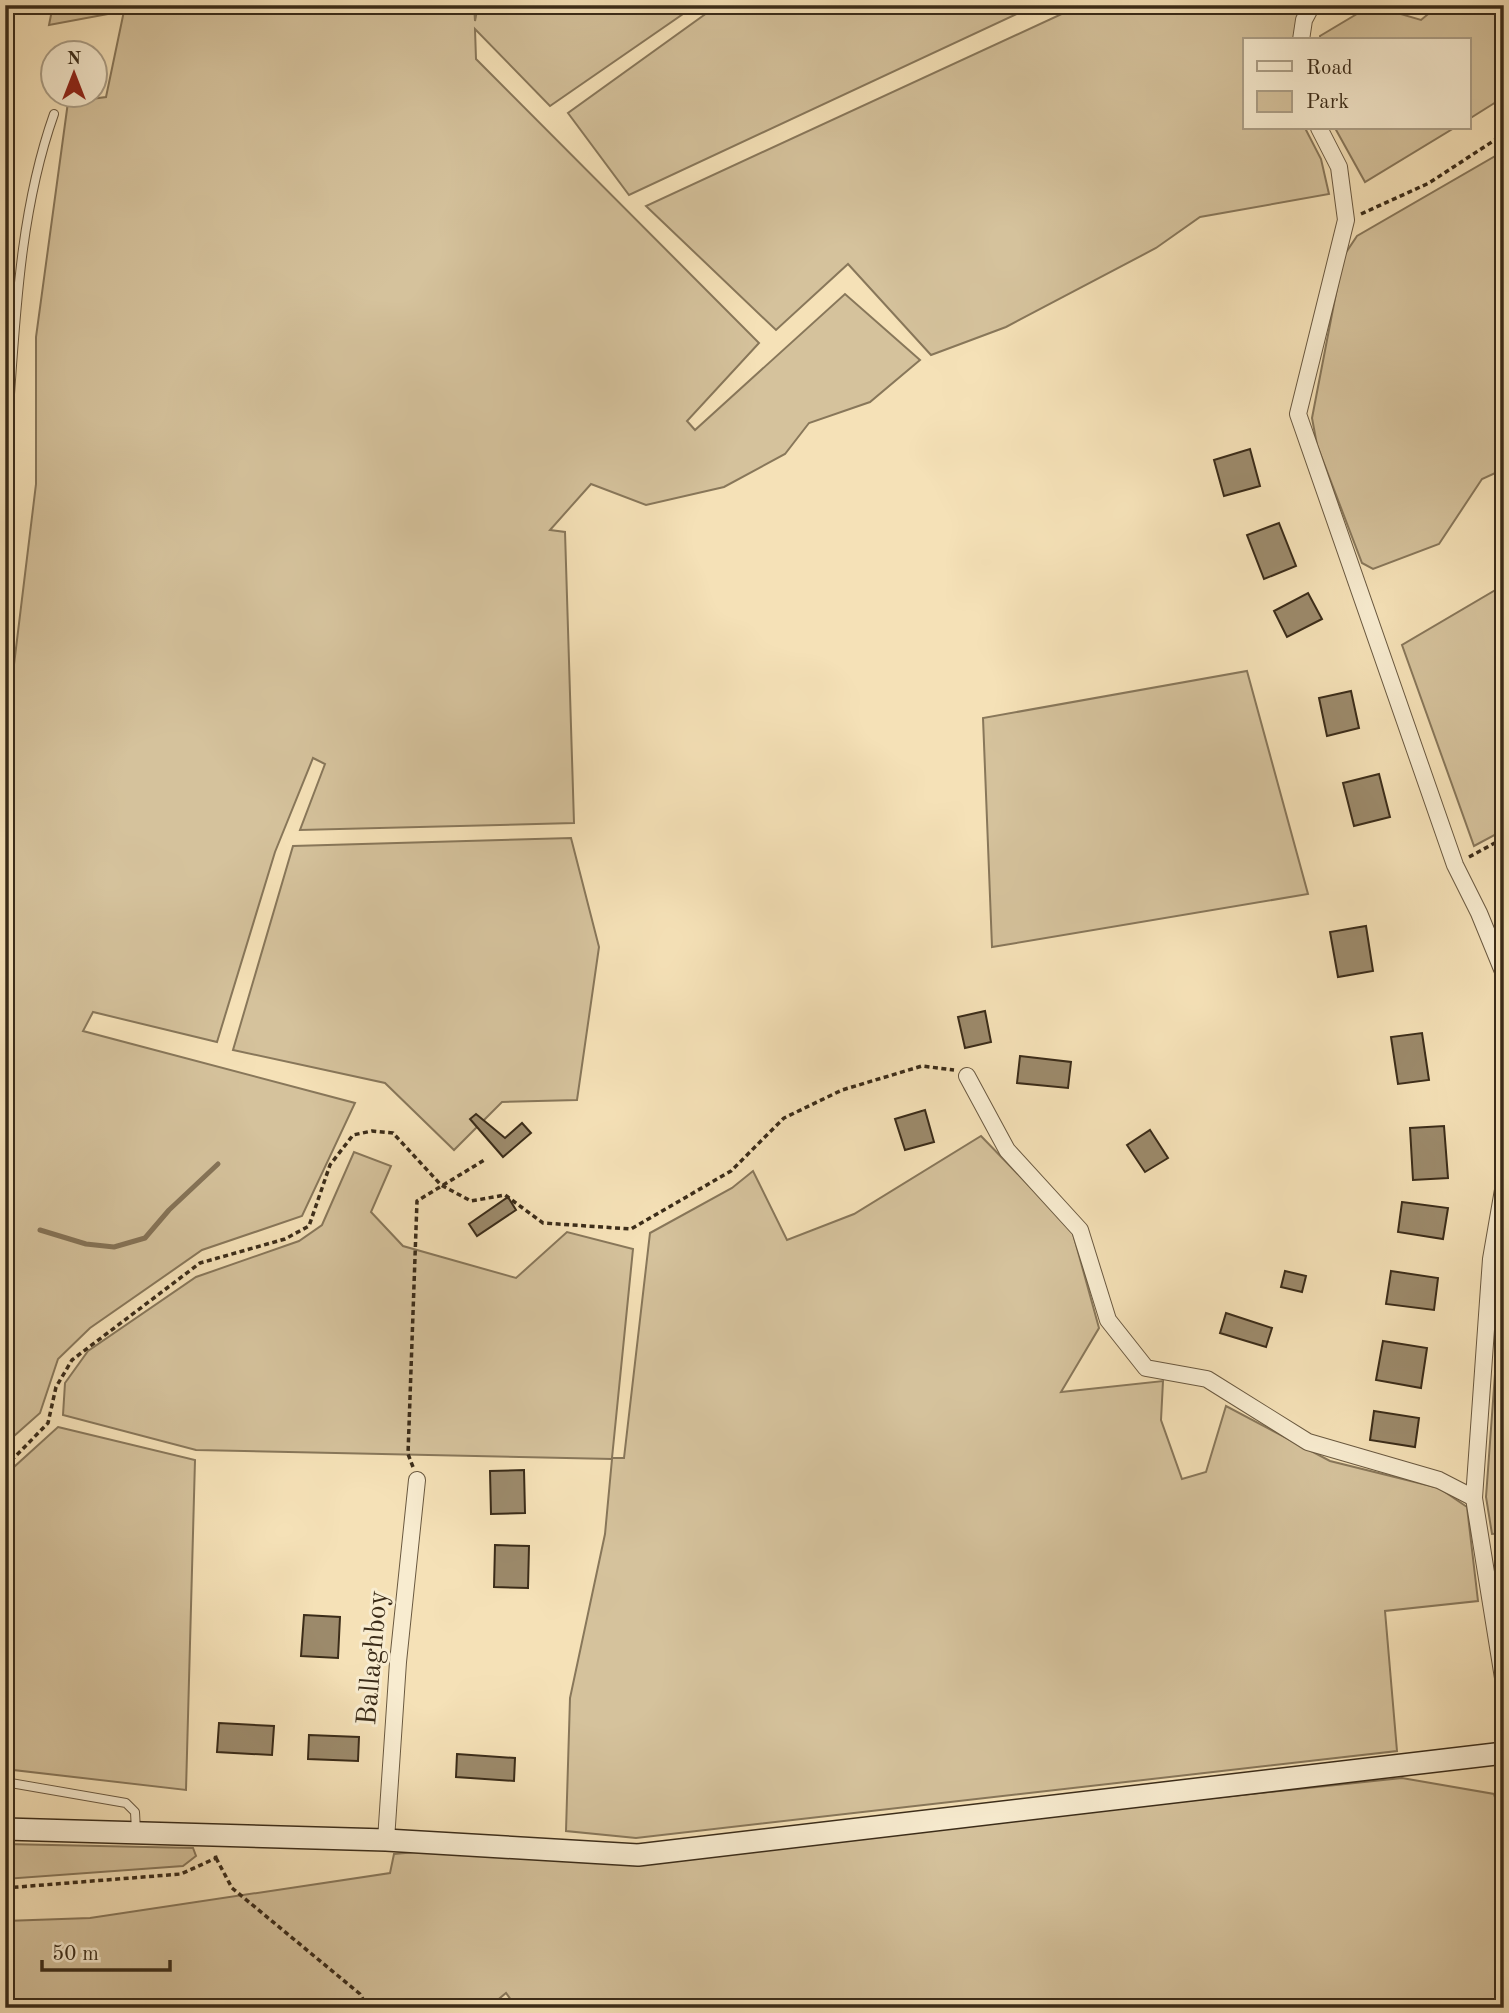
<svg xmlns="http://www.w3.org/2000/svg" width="1509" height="2013" font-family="'Old Standard TT',serif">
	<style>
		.green { fill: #d5c29c; stroke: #88775a; stroke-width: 2 }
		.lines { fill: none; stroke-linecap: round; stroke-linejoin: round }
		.stream { stroke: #857357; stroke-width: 5 }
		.building { fill: #9c8a6b; stroke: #3b2c19; stroke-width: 2 }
		.lane-casing { stroke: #6a5940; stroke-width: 10 }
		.street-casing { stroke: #6a5940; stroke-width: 18 }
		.secondary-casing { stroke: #3b2c19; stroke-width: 24 }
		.path { stroke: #3b2c19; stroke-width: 3.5; stroke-dasharray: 5 3.5; stroke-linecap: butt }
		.lane { stroke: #f8ecd0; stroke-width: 8 }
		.street { stroke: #f8ecd0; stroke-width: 16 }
		.secondary { stroke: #f8ecd0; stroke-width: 21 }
		.labels { text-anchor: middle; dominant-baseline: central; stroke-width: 6; stroke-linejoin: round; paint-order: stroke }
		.street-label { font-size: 28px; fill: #3b2c19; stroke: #f8ecd0 }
	</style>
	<rect width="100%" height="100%" fill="#f5e1b7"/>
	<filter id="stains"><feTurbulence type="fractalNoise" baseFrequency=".00286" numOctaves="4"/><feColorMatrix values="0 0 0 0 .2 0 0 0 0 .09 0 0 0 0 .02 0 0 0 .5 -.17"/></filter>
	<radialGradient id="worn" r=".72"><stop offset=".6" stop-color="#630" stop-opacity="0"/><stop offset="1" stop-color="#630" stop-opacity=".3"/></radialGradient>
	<g class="green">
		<path d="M 53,5 L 474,5 L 475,21 L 478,5 L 696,5 L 550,106 L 475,29 L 476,59 L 759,343 L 687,421 L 695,430 L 845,294 L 920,360 L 870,402 L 809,423 L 785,454 L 724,487 L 646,505 L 591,484 L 550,530 L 565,532 L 574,823 L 300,830 L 325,764 L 313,758 L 275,852 L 217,1042 L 93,1012 L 83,1031 L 355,1103 L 302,1216 L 202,1250 L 90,1328 L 58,1359 L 40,1413 L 5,1444 L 5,712 L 11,689 L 36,484 L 36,337 L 68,102 L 106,97 L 124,11 L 49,25 Z"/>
		<path d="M 718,5 L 1036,5 L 629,195 L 568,113 Z"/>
		<path d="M 1081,5 L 1307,5 L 1295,40 L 1245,40 L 1245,128 L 1305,128 L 1321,159 L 1329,194 L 1200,217 L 1156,248 L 1006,327 L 931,355 L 848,264 L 776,330 L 646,206 Z"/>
		<path d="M 1372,5 L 1392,5 L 1397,13 L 1421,20 L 1439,5 L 1504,5 L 1504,97 L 1469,119 L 1469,40 L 1320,40 L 1320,36 Z"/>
		<path d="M 1335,128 L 1454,128 L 1365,182 Z"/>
		<path d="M 1504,151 L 1504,469 L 1482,479 L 1439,544 L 1373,569 L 1362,563 L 1317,445 L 1312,418 L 1343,257 L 1357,236 Z"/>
		<path d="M 1504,585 L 1504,830 L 1474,846 L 1402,645 Z"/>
		<path d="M 1247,671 L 1308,894 L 992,947 L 983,718 Z"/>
		<path d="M 571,838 L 599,947 L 577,1100 L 502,1102 L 454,1150 L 385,1083 L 233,1050 L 293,846 Z"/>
		<path d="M 981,1136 L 1072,1230 L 1099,1328 L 1061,1392 L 1163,1381 L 1161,1420 L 1182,1479 L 1206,1472 L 1226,1406 L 1330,1461 L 1439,1488 L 1467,1507 L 1478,1601 L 1385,1611 L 1397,1751 L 636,1838 L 566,1831 L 570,1698 L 605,1534 L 612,1459 L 196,1450 L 63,1415 L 65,1383 L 88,1351 L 196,1277 L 299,1241 L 322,1225 L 354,1152 L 391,1166 L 371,1212 L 403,1246 L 516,1278 L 567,1232 L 633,1249 L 612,1458 L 624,1458 L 650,1233 L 732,1188 L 753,1171 L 787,1240 L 854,1214 Z"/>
		<path d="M 1504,1251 L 1504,1533 L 1492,1534 L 1486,1497 Z"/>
		<path d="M 58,1427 L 195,1460 L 186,1790 L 5,1769 L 5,1480 L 14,1467 Z"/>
		<path d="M 1402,1778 L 1494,1794 L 1504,1828 L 1504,2008 L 517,2008 L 506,1993 L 488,2008 L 5,2008 L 5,1921 L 90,1918 L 390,1873 L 394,1854 L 416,1852 L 643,1864 L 930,1828 Z"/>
		<path d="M 5,1844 L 193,1848 L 196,1856 L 183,1866 L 5,1879 Z"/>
	</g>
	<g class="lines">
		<path class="stream" d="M 40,1230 L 86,1244 L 114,1247 L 145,1238 L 169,1210 L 218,1164"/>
	</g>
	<g class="building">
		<path d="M 1250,449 L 1260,486 L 1224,496 L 1214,460 Z"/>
		<path d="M 1279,523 L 1296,566 L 1264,579 L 1247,535 Z"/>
		<path d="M 1308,593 L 1322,619 L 1287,637 L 1274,611 Z"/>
		<path d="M 1351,691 L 1359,728 L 1327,736 L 1319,698 Z"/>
		<path d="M 1379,774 L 1390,817 L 1354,826 L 1343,783 Z"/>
		<path d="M 1366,926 L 1373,971 L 1338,977 L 1330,932 Z"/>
		<path d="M 985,1011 L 991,1042 L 965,1048 L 958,1017 Z"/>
		<path d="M 1422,1033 L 1429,1080 L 1398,1084 L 1391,1037 Z"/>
		<path d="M 1020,1056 L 1071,1062 L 1068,1088 L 1017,1083 Z"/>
		<path d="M 925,1110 L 934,1142 L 905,1150 L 895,1119 Z"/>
		<path d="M 476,1114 L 505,1138 L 522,1123 L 531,1133 L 503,1157 L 470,1119 Z"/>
		<path d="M 1444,1126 L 1448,1178 L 1413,1180 L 1410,1128 Z"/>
		<path d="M 1150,1130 L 1168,1158 L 1145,1172 L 1127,1145 Z"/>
		<path d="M 508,1197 L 516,1210 L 477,1236 L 469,1224 Z"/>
		<path d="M 1402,1202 L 1448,1208 L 1443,1239 L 1398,1232 Z"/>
		<path d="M 1285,1271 L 1306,1276 L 1302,1292 L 1281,1287 Z"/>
		<path d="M 1391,1271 L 1438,1278 L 1434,1310 L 1386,1304 Z"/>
		<path d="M 1226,1313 L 1272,1328 L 1266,1347 L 1220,1333 Z"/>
		<path d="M 1383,1341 L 1427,1348 L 1421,1388 L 1376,1380 Z"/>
		<path d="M 1374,1411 L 1419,1418 L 1415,1447 L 1370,1440 Z"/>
		<path d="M 524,1470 L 525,1513 L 491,1514 L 490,1471 Z"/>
		<path d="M 495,1545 L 529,1546 L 528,1588 L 494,1587 Z"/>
		<path d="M 304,1615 L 340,1617 L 338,1658 L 301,1656 Z"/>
		<path d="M 219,1723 L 274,1726 L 272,1755 L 217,1752 Z"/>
		<path d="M 309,1735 L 359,1737 L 358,1761 L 308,1759 Z"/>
		<path d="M 457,1754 L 515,1758 L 514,1781 L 456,1777 Z"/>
	</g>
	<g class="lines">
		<g class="lane-casing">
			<g id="lane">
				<path d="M 5,461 C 15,346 15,224 54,114"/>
				<path d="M 5,1782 L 126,1803 L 135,1812 L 136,1831"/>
			</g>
		</g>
		<g class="street-casing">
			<g id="street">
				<path d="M 1301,40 L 1304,20 L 1312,5"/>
				<path d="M 1319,128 L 1339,167 L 1346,220 L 1298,414 L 1455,865 L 1479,913 L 1504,974"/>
				<path d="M 967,1076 L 1007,1150 L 1080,1230 L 1108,1320 L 1146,1368 L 1207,1379 L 1308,1442 L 1439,1480 L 1474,1498"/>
				<path d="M 1504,1184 L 1491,1259 L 1474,1498 L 1504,1684"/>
				<path d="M 386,1840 L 398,1662 L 417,1480"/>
			</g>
		</g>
		<g class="secondary-casing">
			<path id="secondary" d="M 5,1829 L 386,1840 L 638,1855 L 1504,1753"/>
		</g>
		<g class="path">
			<path d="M 1361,214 L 1429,183 L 1504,134"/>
			<path d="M 1469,857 L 1504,838"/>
			<path d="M 5,1467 L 48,1423 L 56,1387 L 72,1360 L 200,1263 L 285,1239 L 309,1226 L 330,1165 L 353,1135 L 372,1131 L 393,1133 L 441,1185 L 471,1201 L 505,1195 L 543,1223 L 631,1229 L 731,1171 L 784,1118 L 842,1090 L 922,1066 L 954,1070"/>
			<path d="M 413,1467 L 408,1454 L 417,1201 L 486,1159"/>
			<path d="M 216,1858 L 232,1888 L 360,1994 L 368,2008"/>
			<path d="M 5,1888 L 181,1874 L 216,1858 L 215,1854"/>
		</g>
		<use href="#lane" class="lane"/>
		<use href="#street" class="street"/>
		<use href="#secondary" class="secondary"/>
	</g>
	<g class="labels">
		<g class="street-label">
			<text transform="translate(374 1658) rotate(-85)">Ballaghboy</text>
		</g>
	</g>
	<rect width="1509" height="2013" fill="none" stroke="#f5e1b7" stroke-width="28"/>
	<rect x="7" y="7" width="1495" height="1999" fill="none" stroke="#3b2c19" stroke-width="3.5"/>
	<rect x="14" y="14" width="1481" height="1985" fill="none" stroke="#3b2c19" stroke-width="2"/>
	<rect x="1243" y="38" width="228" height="91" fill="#f8ecd0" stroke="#ac9f87" stroke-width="2"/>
	<rect x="1257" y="61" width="35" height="10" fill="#f8ecd0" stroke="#ac9f87" stroke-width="2"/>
	<text x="1306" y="74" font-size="21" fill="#3b2c19">Road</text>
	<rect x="1257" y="91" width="35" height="21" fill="#d5c29c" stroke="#ac9f87" stroke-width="2"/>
	<text x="1306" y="108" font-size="21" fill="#3b2c19">Park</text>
	<g transform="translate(74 74)"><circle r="33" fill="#f8ecd0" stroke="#ac9f87" stroke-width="2"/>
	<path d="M0-5L12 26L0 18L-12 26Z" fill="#8f2418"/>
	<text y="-10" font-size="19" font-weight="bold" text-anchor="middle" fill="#3b2c19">N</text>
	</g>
	<path d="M42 1960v10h128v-10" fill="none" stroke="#3b2c19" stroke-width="3.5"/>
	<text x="52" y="1960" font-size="21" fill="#3b2c19" stroke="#f8ecd0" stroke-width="5" paint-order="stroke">50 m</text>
	<rect width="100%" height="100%" filter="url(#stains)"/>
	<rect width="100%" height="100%" fill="url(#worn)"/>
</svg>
